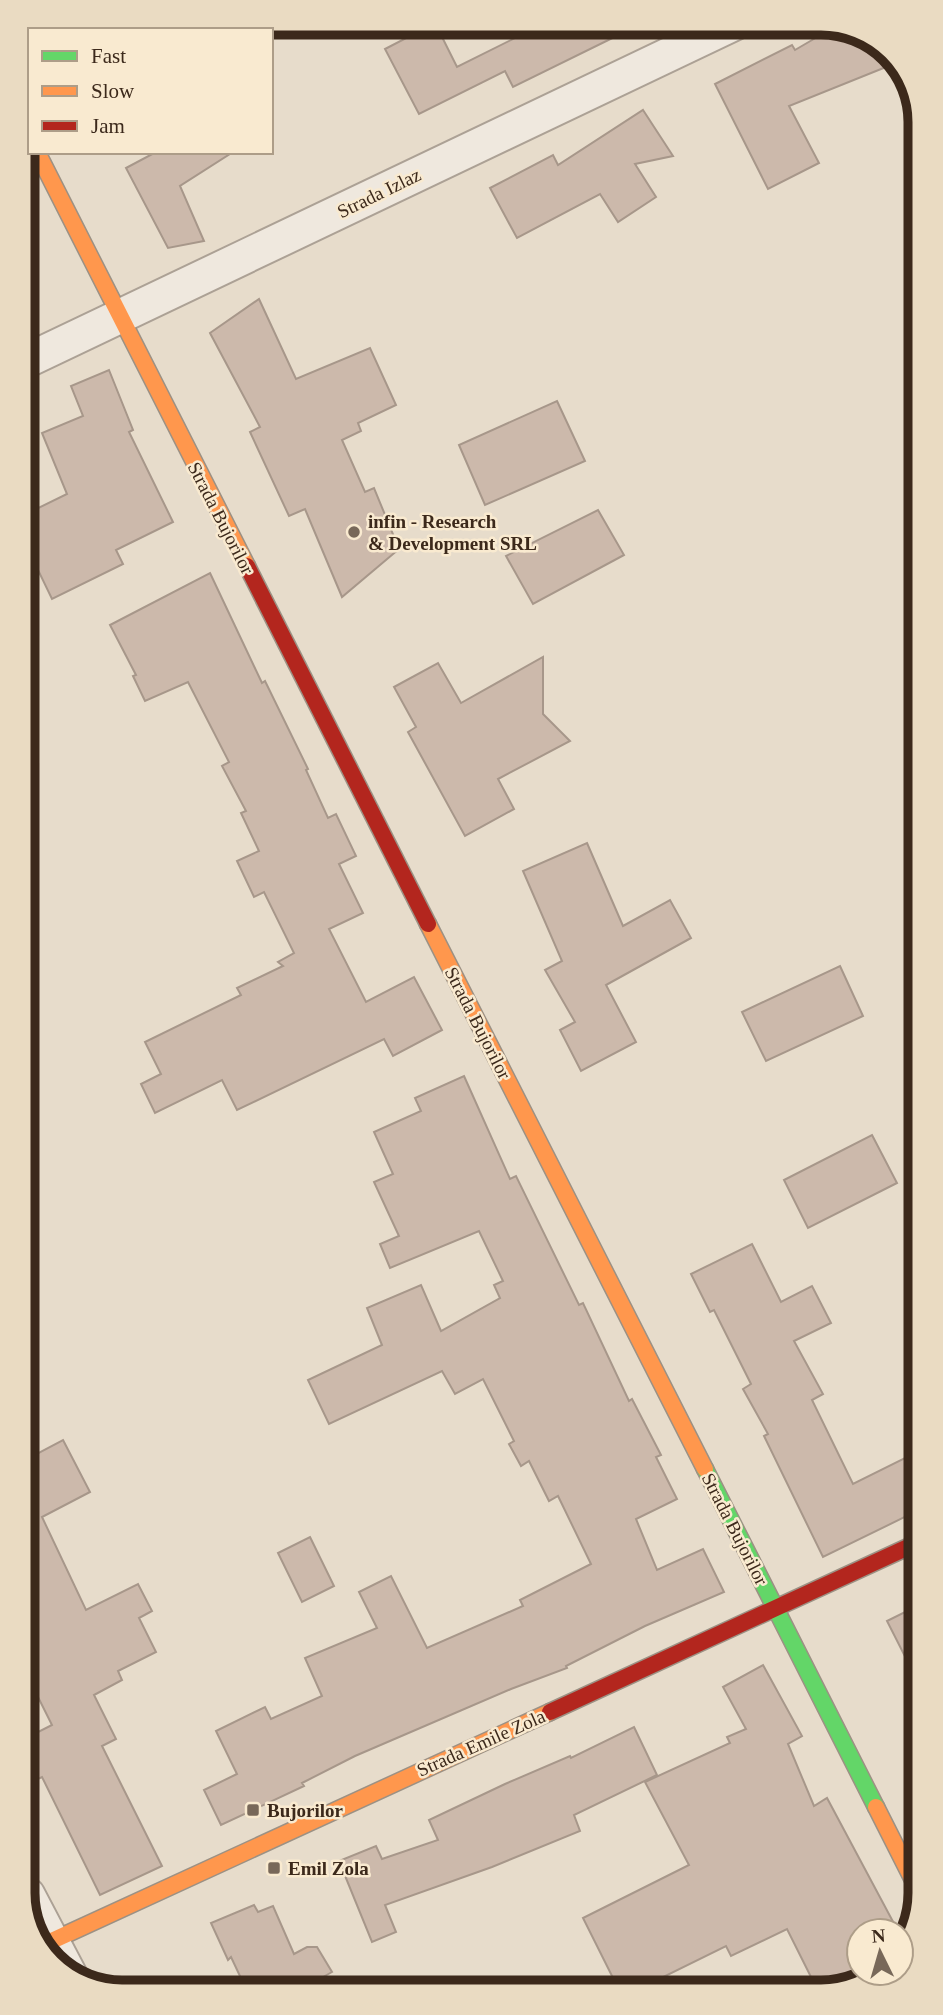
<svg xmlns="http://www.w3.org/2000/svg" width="943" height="2015" font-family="'Times New Roman',serif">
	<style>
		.building { fill: #ccb9ab; stroke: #a7978a; stroke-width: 2 }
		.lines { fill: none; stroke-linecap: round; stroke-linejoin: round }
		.street-casing { stroke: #aca195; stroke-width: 37 }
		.fast-casing { stroke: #9c9184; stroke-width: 19 }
		.slow-casing { stroke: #9c9184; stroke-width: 19 }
		.jam-casing { stroke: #9c9184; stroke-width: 19 }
		.street { stroke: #efe8de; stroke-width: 33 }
		.fast { stroke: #63d668; stroke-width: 16 }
		.slow { stroke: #ff974d; stroke-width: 16 }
		.jam { stroke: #b3261e; stroke-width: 16 }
		.poi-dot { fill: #786859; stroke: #f9ead0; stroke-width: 2.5 }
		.labels { text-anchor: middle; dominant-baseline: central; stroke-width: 5; stroke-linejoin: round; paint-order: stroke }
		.street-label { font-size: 19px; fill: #3c291b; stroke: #f9ead0 }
		.poi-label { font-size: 19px; font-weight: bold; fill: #3c291b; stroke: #f9ead0; text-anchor: start }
		.rim { fill: none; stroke: #3c291b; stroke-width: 9 }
	</style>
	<rect width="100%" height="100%" fill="#e7dccb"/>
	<g class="building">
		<path d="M 435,23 L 457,67 L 545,23 L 643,23 L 513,87 L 505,71 L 419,114 L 385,49 Z"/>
		<path d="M 836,26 L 882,44 L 896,63 L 789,106 L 819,163 L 768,189 L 715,84 L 792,45 L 795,50 Z"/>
		<path d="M 643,110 L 673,156 L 635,164 L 656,197 L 618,222 L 600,194 L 517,238 L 490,188 L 553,155 L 558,165 Z"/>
		<path d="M 156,152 L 233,152 L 180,186 L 204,241 L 168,248 L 126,168 Z"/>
		<path d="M 259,299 L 296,379 L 370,348 L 396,405 L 358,423 L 361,431 L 342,440 L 365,492 L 374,488 L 399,549 L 342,597 L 305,509 L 289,516 L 250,432 L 260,427 L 210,333 Z"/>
		<path d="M 109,370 L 133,430 L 129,432 L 173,522 L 116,550 L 123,564 L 52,599 L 24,541 L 24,515 L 67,494 L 42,433 L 83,416 L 71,386 Z"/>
		<path d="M 557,401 L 585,461 L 485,505 L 459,445 Z"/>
		<path d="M 598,510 L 624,555 L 533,604 L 506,556 Z"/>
		<path d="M 210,573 L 262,683 L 265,681 L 308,769 L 306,770 L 328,818 L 336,814 L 356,856 L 339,864 L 363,913 L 329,929 L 366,1002 L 414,977 L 442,1030 L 393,1056 L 384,1039 L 237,1110 L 222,1080 L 155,1113 L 141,1084 L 161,1074 L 145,1042 L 241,995 L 237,988 L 283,966 L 278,962 L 294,953 L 264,892 L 254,897 L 237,861 L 259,851 L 241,813 L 246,811 L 222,766 L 229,762 L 188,682 L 145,701 L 133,676 L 136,675 L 110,625 Z"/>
		<path d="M 543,657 L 543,714 L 570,741 L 498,779 L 514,809 L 465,836 L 408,732 L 416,727 L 394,687 L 438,663 L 461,703 Z"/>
		<path d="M 587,843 L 623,926 L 670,900 L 691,938 L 606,985 L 636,1042 L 581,1071 L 560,1030 L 575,1022 L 545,970 L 562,961 L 523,871 Z"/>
		<path d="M 840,966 L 863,1016 L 766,1061 L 742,1012 Z"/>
		<path d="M 464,1076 L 510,1179 L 516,1176 L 579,1305 L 583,1303 L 629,1401 L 632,1399 L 661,1455 L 656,1457 L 677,1499 L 636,1519 L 657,1570 L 703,1549 L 724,1592 L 645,1626 L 566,1666 L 567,1668 L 511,1689 L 355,1756 L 302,1783 L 304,1786 L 221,1825 L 204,1790 L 237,1774 L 216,1731 L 265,1707 L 271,1719 L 322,1696 L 305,1658 L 377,1628 L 359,1592 L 391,1576 L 427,1648 L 523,1606 L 520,1600 L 591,1564 L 558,1496 L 549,1501 L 529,1461 L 521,1466 L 509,1444 L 514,1441 L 483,1379 L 455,1394 L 442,1371 L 329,1424 L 308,1380 L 382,1345 L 367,1308 L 421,1285 L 441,1331 L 500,1298 L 494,1285 L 503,1281 L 479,1231 L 390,1268 L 380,1244 L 399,1236 L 374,1182 L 393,1174 L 374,1132 L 421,1111 L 415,1098 Z"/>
		<path d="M 872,1135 L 897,1183 L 808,1228 L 784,1180 Z"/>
		<path d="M 752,1244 L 781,1302 L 812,1286 L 831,1323 L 794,1341 L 823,1394 L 812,1400 L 853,1484 L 919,1451 L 919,1510 L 823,1557 L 764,1436 L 768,1434 L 743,1389 L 751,1384 L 714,1310 L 710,1312 L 691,1274 Z"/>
		<path d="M 63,1440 L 90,1492 L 42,1517 L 86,1610 L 138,1584 L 152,1611 L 139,1618 L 156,1652 L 118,1671 L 122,1680 L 94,1695 L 116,1739 L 102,1746 L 162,1866 L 100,1895 L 42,1777 L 38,1779 L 28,1759 L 28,1737 L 52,1725 L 27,1675 L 27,1459 Z"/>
		<path d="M 310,1537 L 334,1586 L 302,1602 L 278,1553 Z"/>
		<path d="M 919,1605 L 919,1626 L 920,1686 L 887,1621 Z"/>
		<path d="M 763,1665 L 802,1736 L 788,1744 L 814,1806 L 827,1798 L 898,1931 L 859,1931 L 859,1973 L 871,1973 L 849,1987 L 816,1987 L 787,1929 L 731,1956 L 726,1946 L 641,1988 L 618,1988 L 583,1918 L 689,1865 L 645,1782 L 730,1743 L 727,1737 L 746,1729 L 723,1687 Z"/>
		<path d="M 634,1727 L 657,1775 L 574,1815 L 580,1831 L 492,1867 L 385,1905 L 396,1932 L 372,1942 L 339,1861 L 376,1846 L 382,1859 L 438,1840 L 429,1820 L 505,1784 L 570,1756 L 571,1758 Z"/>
		<path d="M 254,1905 L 258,1912 L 273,1906 L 294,1954 L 307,1947 L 317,1947 L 332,1972 L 298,1991 L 247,1991 L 231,1957 L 228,1960 L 211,1923 Z"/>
	</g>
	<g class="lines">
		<g class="street-casing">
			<g id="street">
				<path d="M 24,362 L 735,23"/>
				<path d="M 28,1895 L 70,1975"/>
			</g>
		</g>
		<g class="fast-casing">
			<path id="fast" d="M 705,1469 L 876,1807"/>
		</g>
		<g class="slow-casing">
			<g id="slow">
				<path d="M 37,152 L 247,566"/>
				<path d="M 428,924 L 705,1469"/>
				<path d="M 876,1807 L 920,1894"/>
				<path d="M 43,1945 L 550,1712"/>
			</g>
		</g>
		<g class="jam-casing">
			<g id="jam">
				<path d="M 247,566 L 428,924"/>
				<path d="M 550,1712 L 919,1542"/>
			</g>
		</g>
		<use href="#street" class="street"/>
		<use href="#fast" class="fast"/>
		<use href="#slow" class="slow"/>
		<use href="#jam" class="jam"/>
	</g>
	<g class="poi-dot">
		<circle cx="354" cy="532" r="7"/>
		<rect x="246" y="1803" width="14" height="14" rx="3.5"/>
		<rect x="267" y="1861" width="14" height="14" rx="3.5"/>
	</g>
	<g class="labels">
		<g class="street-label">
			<text transform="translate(379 193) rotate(-26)">Strada Izlaz</text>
			<text transform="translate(221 518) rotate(63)">Strada Bujorilor</text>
			<text transform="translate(478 1023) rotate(63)">Strada Bujorilor</text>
			<text transform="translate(735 1529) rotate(63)">Strada Bujorilor</text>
			<text transform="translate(481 1743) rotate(-24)">Strada Emile Zola</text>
		</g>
		<g class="poi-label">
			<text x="368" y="521">infin - Research<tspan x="368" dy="22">&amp; Development SRL</tspan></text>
			<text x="267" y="1810">Bujorilor</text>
			<text x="288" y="1868">Emil Zola</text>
		</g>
	</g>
	<path d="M0 0H943V2015H0ZM122 35H821A87 87 0 0 1 908 122V1893A87 87 0 0 1 821 1980H122A87 87 0 0 1 35 1893V122A87 87 0 0 1 122 35Z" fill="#eadbc2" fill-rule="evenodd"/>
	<path class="rim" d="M122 35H821A87 87 0 0 1 908 122V1893A87 87 0 0 1 821 1980H122A87 87 0 0 1 35 1893V122A87 87 0 0 1 122 35Z"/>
	<rect x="28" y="28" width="245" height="126" fill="#f9ead0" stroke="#ad9d88" stroke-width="2"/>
	<rect x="42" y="51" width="35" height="10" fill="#63d668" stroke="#ad9d88" stroke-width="2"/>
	<text x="91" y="63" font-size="21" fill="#3c291b">Fast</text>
	<rect x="42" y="86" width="35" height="10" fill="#ff974d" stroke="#ad9d88" stroke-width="2"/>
	<text x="91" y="98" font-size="21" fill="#3c291b">Slow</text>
	<rect x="42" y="121" width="35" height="10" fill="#b3261e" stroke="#ad9d88" stroke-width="2"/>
	<text x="91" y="133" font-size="21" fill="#3c291b">Jam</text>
	<g transform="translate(880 1952) rotate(355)"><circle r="33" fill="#f9ead0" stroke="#ad9d88" stroke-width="2"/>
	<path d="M0-5L12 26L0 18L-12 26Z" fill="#786859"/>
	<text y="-10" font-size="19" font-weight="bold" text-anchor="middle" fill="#3c291b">N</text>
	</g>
</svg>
